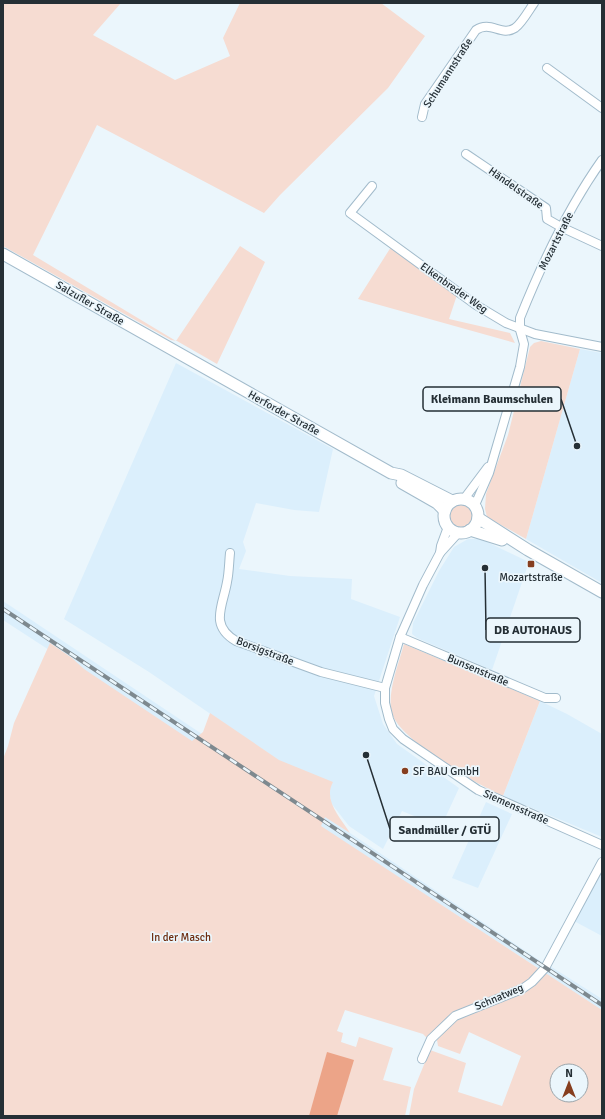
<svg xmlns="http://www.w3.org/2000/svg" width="605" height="1119" font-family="Signika,sans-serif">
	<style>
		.built { fill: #dbeffc }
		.green { fill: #f6dcd2; fill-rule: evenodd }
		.forest { fill: #eca488 }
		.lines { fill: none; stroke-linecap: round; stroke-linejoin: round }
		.minor-casing { stroke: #a2bbcb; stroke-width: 10 }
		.secondary-casing { stroke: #a2bbcb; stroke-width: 13 }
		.minor { stroke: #fff; stroke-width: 8 }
		.secondary { stroke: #fff; stroke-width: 11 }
		.rail-casing { stroke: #7e898f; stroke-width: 4 }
		.rail { stroke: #ebf6fc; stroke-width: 2.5; stroke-dasharray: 8; stroke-linecap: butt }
		.poi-dot { fill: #863e1f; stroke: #ebf6fc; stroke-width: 1.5 }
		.labels { text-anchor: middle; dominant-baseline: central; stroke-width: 3.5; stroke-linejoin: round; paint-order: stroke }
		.street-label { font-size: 11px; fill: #252f35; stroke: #ebf6fc }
		.poi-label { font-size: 11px; fill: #252f35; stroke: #ebf6fc }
		.park-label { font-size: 11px; fill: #6c2c0f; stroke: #ebf6fc }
		.leader { fill: none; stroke: #252f35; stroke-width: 1.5 }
		.callout-dot { fill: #252f35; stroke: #ebf6fc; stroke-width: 1.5 }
		.callout { fill: #ebf6fc; stroke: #252f35; stroke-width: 1.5 }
		.callout-label { font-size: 12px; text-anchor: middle; font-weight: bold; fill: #252f35 }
	</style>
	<rect width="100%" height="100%" fill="#ebf6fc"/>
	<g class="built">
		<path d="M 580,349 L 602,353 L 602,583 L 526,539 Z"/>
		<path d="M 176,363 L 333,449 L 319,512 L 294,510 L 256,503 L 243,542 L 246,551 L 239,569 L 290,576 L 352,579 L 351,599 L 400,617 L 374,696 L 383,724 L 397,744 L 459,788 L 441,827 L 402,811 L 383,849 L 349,826 L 331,803 L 328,781 L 281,762 L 149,672 L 64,619 Z"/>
		<path d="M 468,539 L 481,539 L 529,562 L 492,670 L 417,638 L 412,634 L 413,623 L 439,571 L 454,547 Z"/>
		<path d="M 3,601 L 350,833 L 545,964 L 541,970 L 3,620 Z"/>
		<path d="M 540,701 L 567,714 L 602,734 L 602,837 L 503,796 Z"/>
		<path d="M 486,802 L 512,814 L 478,888 L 452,878 Z"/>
		<path d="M 602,872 L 602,936 L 574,921 Z"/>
		<path d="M 550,966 L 602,999 L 602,1010 L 545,973 Z"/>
	</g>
	<g class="green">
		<path d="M 3,3 L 121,3 L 93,35 L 175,80 L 230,56 L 223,38 L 240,3 L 381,3 L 425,36 L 388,88 L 280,195 L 264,213 L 97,125 L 33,255 L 176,341 L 240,246 L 265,262 L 217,364 L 177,341 L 171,340 L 3,246 Z"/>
		<path d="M 391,247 L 457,295 L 449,319 L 510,333 L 515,343 L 358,299 Z"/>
		<path d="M 541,341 L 580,349 L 526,539 L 487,517 L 485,509 L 486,494 L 508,435 L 530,347 L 534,343 Z"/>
		<circle cx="461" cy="516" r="11"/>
		<path d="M 50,643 L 72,658 L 84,669 L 192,741 L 203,732 L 210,713 L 279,760 L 333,782 C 323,800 340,817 350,833 L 325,817 L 321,826 L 602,1010 L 602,1116 L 409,1116 L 414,1089 L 430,1050 L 466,1063 L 458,1092 L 502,1106 L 521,1056 L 469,1032 L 460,1054 L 438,1046 L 437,1040 L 455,1021 L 527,991 L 522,986 L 453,1015 L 429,1040 L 423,1034 L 345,1010 L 337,1031 L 343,1033 L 341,1042 L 356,1047 L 359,1037 L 393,1048 L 383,1080 L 411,1087 L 405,1116 L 3,1116 L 3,759 L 8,746 L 14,723 ZM 557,1071 L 581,1071 L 581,1095 L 557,1095 Z"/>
		<path d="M 404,644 L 540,701 L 503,796 C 476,784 404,742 393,716 C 385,697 399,663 404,644 Z"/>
	</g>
	<path class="forest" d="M 327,1052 L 354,1060 L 337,1116 L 309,1116 Z"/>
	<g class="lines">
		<g class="minor-casing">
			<g id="minor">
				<path d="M 547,68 L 602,108"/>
				<path d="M 422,117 L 425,104 L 476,30 C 491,20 501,37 515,28 C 522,23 529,10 534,3"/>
				<path d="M 466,154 L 546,208 L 547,219 L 561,227 L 602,246"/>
				<path d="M 372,186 L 350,213 L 476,305 L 506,323 L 535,334 L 602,347"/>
				<path d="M 464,499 L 488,467"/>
				<path d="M 475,505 L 489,473 L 520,367 L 524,344 L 520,330 L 520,318 C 542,263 568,208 602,160"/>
				<path d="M 459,532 L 440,553 L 423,585 L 400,637 L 385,688 L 385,703 L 389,719 L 393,729 L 403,739 L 478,790 L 602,845"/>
				<path d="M 230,553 C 229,563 229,573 227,582 C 223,606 209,625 236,641 L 321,672 L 385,688"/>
				<path d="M 440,553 L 441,546 L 448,527"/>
				<path d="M 400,637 L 545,698 L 556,698"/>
				<path d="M 422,1059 L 431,1039 L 455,1016 L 522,989 L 532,982 L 545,968 L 602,862"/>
			</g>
		</g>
		<g class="secondary-casing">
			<g id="secondary">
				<path d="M 3,254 L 391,473 L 401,475 L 452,501"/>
				<path d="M 402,483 L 437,503 L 445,511"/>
				<circle cx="461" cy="516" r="17"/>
				<path d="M 478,518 L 528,550 L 602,592"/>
				<path d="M 470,530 L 502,540"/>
			</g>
		</g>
		<use href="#minor" class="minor"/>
		<use href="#secondary" class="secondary"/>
		<g class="rail-casing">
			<path id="rail" d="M 3,609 L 602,1005"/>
		</g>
		<use href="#rail" class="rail"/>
	</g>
	<g class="poi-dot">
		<rect x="527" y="560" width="8" height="8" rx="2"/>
		<circle cx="405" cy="771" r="4"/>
	</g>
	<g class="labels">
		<g class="street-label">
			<text transform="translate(448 73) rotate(-57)">Schumannstraße</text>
			<text transform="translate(516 188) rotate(35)">Händelstraße</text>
			<text transform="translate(556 241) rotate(-63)">Mozartstraße</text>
			<text transform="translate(454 288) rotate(35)">Elkenbreder Weg</text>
			<text transform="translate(90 303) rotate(30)">Salzufler Straße</text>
			<text transform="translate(284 413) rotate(29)">Herforder Straße</text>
			<text transform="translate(265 651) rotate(21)">Borsigstraße</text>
			<text transform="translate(478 670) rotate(23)">Bunsenstraße</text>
			<text transform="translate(516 807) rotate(24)">Siemensstraße</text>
			<text transform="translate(499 997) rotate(-23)">Schnatweg</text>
		</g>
		<g class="poi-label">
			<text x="531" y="577">Mozartstraße</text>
			<text x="413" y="771" text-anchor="start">SF BAU GmbH</text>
		</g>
		<g class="park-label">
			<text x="181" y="937">In der Masch</text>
		</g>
	</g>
	<path class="leader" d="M577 446L561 399M485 568L486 630M366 755L390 829"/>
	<g class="callout-dot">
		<circle cx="577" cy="446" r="4"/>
		<circle cx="485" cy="568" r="4"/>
		<circle cx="366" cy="755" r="4"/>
	</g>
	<g class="callout">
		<rect x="423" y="387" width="138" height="24" rx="4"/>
		<rect x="486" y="618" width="94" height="24" rx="4"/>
		<rect x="390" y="817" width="109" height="24" rx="4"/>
	</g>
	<g class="callout-label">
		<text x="492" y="403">Kleimann Baumschulen</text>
		<text x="533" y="634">DB AUTOHAUS</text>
		<text x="445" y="834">Sandmüller / GTÜ</text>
	</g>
	<rect width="605" height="1119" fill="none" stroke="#252f35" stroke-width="8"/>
	<g transform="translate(569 1083)"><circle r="19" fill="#ebf6fc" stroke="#9ca6ac"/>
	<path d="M0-3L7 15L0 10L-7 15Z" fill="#863e1f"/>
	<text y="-6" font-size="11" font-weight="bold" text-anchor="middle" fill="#252f35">N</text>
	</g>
</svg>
